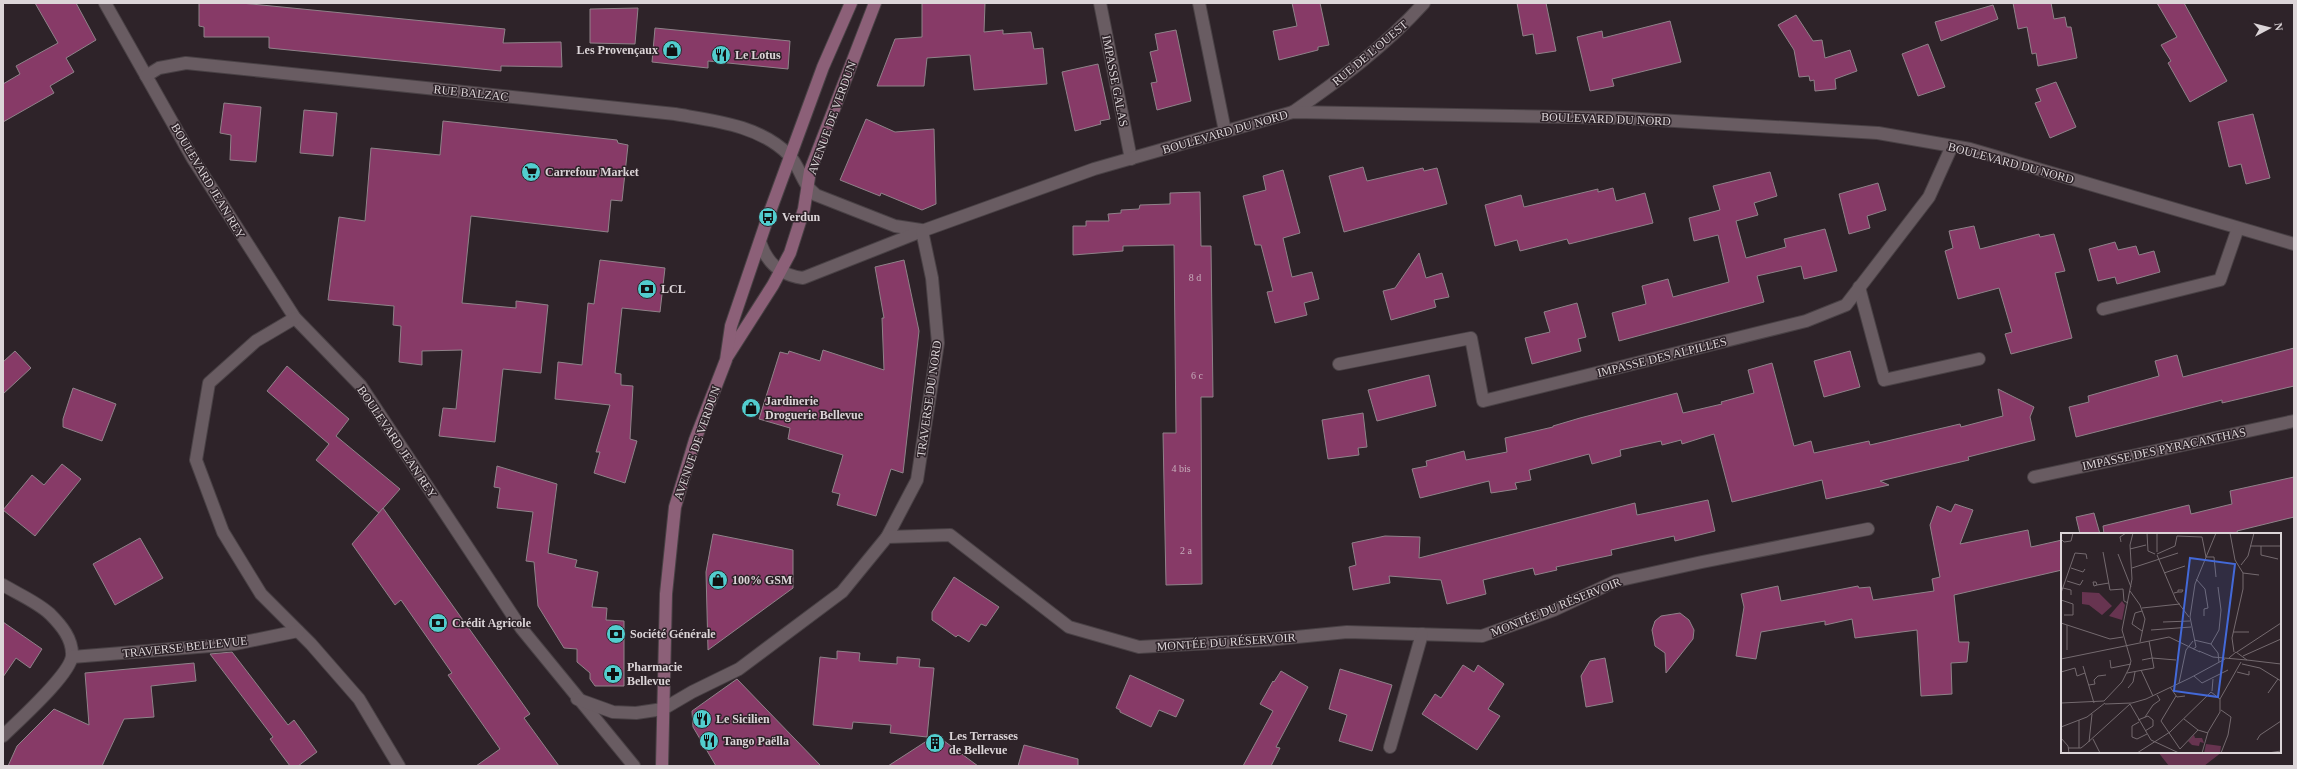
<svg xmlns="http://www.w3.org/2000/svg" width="2297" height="769" font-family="Georgia,serif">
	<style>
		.green { fill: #673450 }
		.building { fill: #873a67; stroke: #8f8289 }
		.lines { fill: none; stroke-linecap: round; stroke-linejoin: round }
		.street-casing { stroke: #494145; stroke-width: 14 }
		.secondary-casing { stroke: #494145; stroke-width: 14 }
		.street { stroke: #695c62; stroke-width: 12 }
		.secondary { stroke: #8c6078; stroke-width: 12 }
		.labels { text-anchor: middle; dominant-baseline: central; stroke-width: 3; stroke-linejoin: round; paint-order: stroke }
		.number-label { font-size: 10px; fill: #c7aebc }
		.poi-label { font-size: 12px; font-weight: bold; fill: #dcd5d8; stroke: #2e2329; text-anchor: start }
		.street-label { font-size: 12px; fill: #dcd5d8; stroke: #2e2329 }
		.inset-road { fill: none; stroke: #746a6f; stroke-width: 1 }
		.view { fill: #4369d8; fill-opacity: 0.15; stroke: #4369d8; stroke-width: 2 }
		.inset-edge { fill: none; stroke: #dcd5d8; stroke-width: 2 }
	</style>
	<rect width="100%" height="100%" fill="#2e2329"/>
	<path class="green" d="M 2158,752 L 2222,752 L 2204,766 L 2169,766 Z"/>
	<g class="building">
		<path d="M 35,3 L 76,3 L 96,40 L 66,58 L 74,72 L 50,86 L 54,93 L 3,122 L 3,84 L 20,74 L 16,66 L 58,43 Z"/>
		<path d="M 199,3 L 241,3 L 505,29 L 503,43 L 561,42 L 562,67 L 501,66 L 501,71 L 269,48 L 269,37 L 204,37 L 204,27 L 199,26 Z"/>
		<path d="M 922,3 L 985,3 L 984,32 L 1003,30 L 1003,34 L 1031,32 L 1034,49 L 1043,48 L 1047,84 L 974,90 L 970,55 L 927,58 L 924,86 L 877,86 L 895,39 L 922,37 Z"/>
		<path d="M 1292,3 L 1320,3 L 1329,45 L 1318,47 L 1318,50 L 1279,60 L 1273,31 L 1297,26 Z"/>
		<path d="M 1517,3 L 1546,3 L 1556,51 L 1536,54 L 1533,34 L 1523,36 Z"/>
		<path d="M 2013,3 L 2051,3 L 2054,19 L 2065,17 L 2067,27 L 2071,27 L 2077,58 L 2038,66 L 2036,53 L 2032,54 L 2027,27 L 2018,29 Z"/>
		<path d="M 2157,3 L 2184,3 L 2227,81 L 2190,102 L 2168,63 L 2171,61 L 2161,45 L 2177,37 Z"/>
		<path d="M 1993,5 L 1998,19 L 1941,41 L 1935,22 Z"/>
		<path d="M 638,8 L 635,44 L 590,43 L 590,9 Z"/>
		<path d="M 1796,15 L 1813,41 L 1822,40 L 1825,58 L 1850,50 L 1857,71 L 1835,79 L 1836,89 L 1815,91 L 1814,80 L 1810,81 L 1809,76 L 1799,77 L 1794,50 L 1778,25 Z"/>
		<path d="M 1670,21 L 1681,62 L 1612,79 L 1614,86 L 1590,91 L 1577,37 L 1602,31 L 1603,38 Z"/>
		<path d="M 655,28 L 790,41 L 788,69 L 708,61 L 708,68 L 652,62 Z"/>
		<path d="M 1176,30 L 1191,101 L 1157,110 L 1151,83 L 1157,82 L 1150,52 L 1158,50 L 1155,34 Z"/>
		<path d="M 1928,44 L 1945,87 L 1918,96 L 1902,54 Z"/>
		<path d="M 1098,64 L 1110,119 L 1100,121 L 1101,124 L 1075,131 L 1062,72 Z"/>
		<path d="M 2056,82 L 2076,127 L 2050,138 L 2035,103 L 2041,101 L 2036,89 Z"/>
		<path d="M 224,103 L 261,107 L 256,162 L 230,160 L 231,135 L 220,133 Z"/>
		<path d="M 304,110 L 337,113 L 333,156 L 300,153 Z"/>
		<path d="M 2253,114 L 2270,178 L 2246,184 L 2241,164 L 2229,167 L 2218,122 Z"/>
		<path d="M 866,119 L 895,132 L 934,129 L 936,204 L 922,210 L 881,193 L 880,196 L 840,180 Z"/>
		<path d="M 443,121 L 617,140 L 618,143 L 628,145 L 622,201 L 611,200 L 608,232 L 471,216 L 462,303 L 516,308 L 516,301 L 548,305 L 541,373 L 503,369 L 495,442 L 439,436 L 443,408 L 456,409 L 462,350 L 422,351 L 422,365 L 399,362 L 401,326 L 393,325 L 394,306 L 328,300 L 339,217 L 365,221 L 371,148 L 440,155 Z"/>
		<path d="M 1363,167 L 1367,181 L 1423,168 L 1424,171 L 1437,168 L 1447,204 L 1344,232 L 1329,176 Z"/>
		<path d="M 1283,170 L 1300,233 L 1283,238 L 1292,277 L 1312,272 L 1319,299 L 1304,303 L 1307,315 L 1275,323 L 1267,292 L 1273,291 L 1261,245 L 1255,245 L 1243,196 L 1266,190 L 1263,176 Z"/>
		<path d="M 1770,172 L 1777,196 L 1754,203 L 1758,215 L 1736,221 L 1746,258 L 1786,247 L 1784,239 L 1825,229 L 1837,271 L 1804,279 L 1801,266 L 1757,276 L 1764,302 L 1619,341 L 1612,313 L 1646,304 L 1642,286 L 1668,279 L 1673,297 L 1729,282 L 1718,235 L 1694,241 L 1689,218 L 1720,210 L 1713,186 Z"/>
		<path d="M 1878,183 L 1886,210 L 1867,216 L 1870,228 L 1849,234 L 1839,194 Z"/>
		<path d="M 1613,188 L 1616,201 L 1645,193 L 1653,223 L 1569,244 L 1567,239 L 1520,251 L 1517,240 L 1495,246 L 1485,205 L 1521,195 L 1524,207 L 1598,189 L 1598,192 Z"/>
		<path d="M 1200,192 L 1201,246 L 1211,246 L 1213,397 L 1201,397 L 1202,584 L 1166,585 L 1163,433 L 1176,433 L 1174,245 L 1123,246 L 1123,251 L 1073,255 L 1073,226 L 1086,226 L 1086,221 L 1109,221 L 1108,214 L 1121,213 L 1121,210 L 1139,209 L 1140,205 L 1170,204 L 1170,193 Z"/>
		<path d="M 1974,226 L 1980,249 L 2039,234 L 2040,237 L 2054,234 L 2065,271 L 2055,273 L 2072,338 L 2011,354 L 2005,334 L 2012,332 L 1999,288 L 1958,299 L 1945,251 L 1953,248 L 1949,231 Z"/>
		<path d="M 2115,242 L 2118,250 L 2136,246 L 2139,255 L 2154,251 L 2160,272 L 2117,284 L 2115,277 L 2098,281 L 2089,249 Z"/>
		<path d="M 1419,253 L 1426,278 L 1442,273 L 1449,297 L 1434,300 L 1436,307 L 1391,320 L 1383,291 L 1395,288 Z"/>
		<path d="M 600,260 L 665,268 L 660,312 L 622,308 L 615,373 L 621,374 L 621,385 L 633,386 L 630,439 L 637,441 L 625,483 L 594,473 L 600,452 L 596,452 L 610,405 L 555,399 L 558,362 L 582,365 L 588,303 L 594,304 Z"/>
		<path d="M 904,260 L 919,331 L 903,473 L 891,469 L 876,516 L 837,505 L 840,494 L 832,492 L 843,455 L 788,439 L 790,428 L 759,419 L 780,352 L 788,354 L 789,351 L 820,361 L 823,350 L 884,370 L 882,318 L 884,318 L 875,267 Z"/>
		<path d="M 1577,303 L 1586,337 L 1578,339 L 1581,351 L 1532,364 L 1525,338 L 1550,332 L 1544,312 Z"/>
		<path d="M 2294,348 L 2294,386 L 2222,403 L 2222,400 L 2076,437 L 2069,407 L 2089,402 L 2088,396 L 2159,376 L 2155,361 L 2177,355 L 2183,377 Z"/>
		<path d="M 15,351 L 31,368 L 3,394 L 3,362 Z"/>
		<path d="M 1850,351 L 1860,387 L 1824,397 L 1814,361 Z"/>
		<path d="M 1772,363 L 1794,446 L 1811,441 L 1814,453 L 1869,441 L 1870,445 L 1960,424 L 1961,427 L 2003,416 L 1998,389 L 2034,407 L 2030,417 L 2035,440 L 1968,457 L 1969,460 L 1880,481 L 1889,485 L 1826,499 L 1822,480 L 1732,502 L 1714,434 L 1682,444 L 1681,440 L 1662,445 L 1661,441 L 1620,450 L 1621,456 L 1592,464 L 1589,454 L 1529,470 L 1531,480 L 1515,483 L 1517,489 L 1491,493 L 1489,481 L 1420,498 L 1412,469 L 1427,466 L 1426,461 L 1464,451 L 1466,460 L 1507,452 L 1505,438 L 1553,427 L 1553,426 L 1580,418 L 1677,393 L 1683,413 L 1722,404 L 1721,402 L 1754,393 L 1748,370 Z"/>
		<path d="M 287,366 L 349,419 L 336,436 L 400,489 L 379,513 L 316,460 L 329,444 L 267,391 Z"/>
		<path d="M 1429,375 L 1436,406 L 1377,421 L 1368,390 Z"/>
		<path d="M 73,388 L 116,404 L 102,441 L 63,427 L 63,419 Z"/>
		<path d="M 1363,413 L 1367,447 L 1358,448 L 1359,455 L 1328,459 L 1322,420 Z"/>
		<path d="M 62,464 L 81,479 L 35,536 L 3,510 L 32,475 L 44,485 Z"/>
		<path d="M 497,466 L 557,484 L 548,553 L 577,560 L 575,567 L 598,572 L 592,607 L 607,608 L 606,620 L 624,621 L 624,686 L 595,686 L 590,679 L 590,673 L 577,662 L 577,649 L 564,648 L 538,606 L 534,562 L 526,561 L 533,512 L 497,508 L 500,488 L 494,487 Z"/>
		<path d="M 2294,477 L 2294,517 L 2237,531 L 2238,534 L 2104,534 L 2103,526 L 2189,505 L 2191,514 L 2232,504 L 2230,491 Z"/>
		<path d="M 1708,500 L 1715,531 L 1675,541 L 1674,536 L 1611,550 L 1612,555 L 1556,567 L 1557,570 L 1535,575 L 1533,568 L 1483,580 L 1486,594 L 1447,604 L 1441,580 L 1389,576 L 1390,583 L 1353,590 L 1349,567 L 1356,565 L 1352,543 L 1385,536 L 1420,537 L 1419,558 L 1635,503 L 1637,515 Z"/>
		<path d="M 1955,504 L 1973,510 L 1960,544 L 2028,530 L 2031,547 L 2062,540 L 2062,570 L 1954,595 L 1959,642 L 1969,642 L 1967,662 L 1951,663 L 1952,694 L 1921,696 L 1917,630 L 1855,638 L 1852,619 L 1825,625 L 1825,621 L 1761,632 L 1756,659 L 1736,656 L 1744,607 L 1741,594 L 1778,586 L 1781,601 L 1858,586 L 1859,588 L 1870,587 L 1873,600 L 1934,591 L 1932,579 L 1940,577 L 1930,525 L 1937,506 L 1951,512 Z"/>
		<path d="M 383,508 L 530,714 L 524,718 L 559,766 L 476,766 L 500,749 L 448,675 L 452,673 L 401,600 L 395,605 L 352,544 Z"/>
		<path d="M 2094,513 L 2100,534 L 2080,534 L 2076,517 Z"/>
		<path d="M 713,534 L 793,550 L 793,588 L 708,650 L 706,572 Z"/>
		<path d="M 140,538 L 163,578 L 115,605 L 93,564 Z"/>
		<path d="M 954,577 L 999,607 L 986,626 L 981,624 L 969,642 L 958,635 L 956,637 L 932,620 L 932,612 Z"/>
		<path d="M 1680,613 L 1689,620 L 1694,630 L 1693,639 L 1666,673 L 1665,653 L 1655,646 L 1652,630 L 1655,621 L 1661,616 Z"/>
		<path d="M 3,622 L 42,649 L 30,668 L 16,658 L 3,677 Z"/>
		<path d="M 837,651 L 860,653 L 859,661 L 897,664 L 897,657 L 920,659 L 919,667 L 934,668 L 927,737 L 890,733 L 891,725 L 853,722 L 852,729 L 813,725 L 820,657 L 837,659 Z"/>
		<path d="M 232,652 L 288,725 L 294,720 L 317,752 L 298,766 L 290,766 L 270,739 L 273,737 L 210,654 Z"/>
		<path d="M 1605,658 L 1613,702 L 1586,707 L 1581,676 L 1590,661 Z"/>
		<path d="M 194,663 L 196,681 L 151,686 L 154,717 L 124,719 L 102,766 L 8,766 L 17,746 L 54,709 L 89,725 L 85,673 Z"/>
		<path d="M 1463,665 L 1474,672 L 1478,665 L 1504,684 L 1488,709 L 1500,716 L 1477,750 L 1422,714 L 1435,694 L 1441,698 Z"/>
		<path d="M 1340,669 L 1392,685 L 1372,751 L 1339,741 L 1347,715 L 1329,709 Z"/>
		<path d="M 1281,671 L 1308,687 L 1276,747 L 1280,748 L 1271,766 L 1243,766 L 1273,711 L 1260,704 L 1273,681 L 1274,682 Z"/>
		<path d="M 1130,675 L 1184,700 L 1176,717 L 1159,710 L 1151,727 L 1120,712 L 1120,710 L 1116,708 Z"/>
		<path d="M 737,679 L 821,766 L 716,766 L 693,727 L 692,711 Z"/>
		<path d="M 936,735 L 978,766 L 888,766 Z"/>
		<path d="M 1024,745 L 1078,759 L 1078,766 L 1018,766 Z"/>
	</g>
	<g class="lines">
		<g class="street-casing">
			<g id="street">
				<path d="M 105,3 L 193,159 L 295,318 L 361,386 L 521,628 L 634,766"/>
				<path d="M 1100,3 L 1131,159"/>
				<path d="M 1199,3 L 1225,131"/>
				<path d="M 146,76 L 159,68 L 186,63 L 675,114 C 715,121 759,125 789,155 C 801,168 801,183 816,195 L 895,226 L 921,230"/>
				<path d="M 1293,112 C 1341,79 1385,46 1424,3"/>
				<path d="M 760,242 C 767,263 780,275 803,278 L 922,231 L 1094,169 L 1293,112 L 1624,118 L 1878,133 L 1970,149 L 2294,244"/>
				<path d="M 1859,287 L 1884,380 L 1979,359"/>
				<path d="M 2103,309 L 2220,280 L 2238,228"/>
				<path d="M 295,318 L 256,341 L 209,383 L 196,460 L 223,532 L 261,594 L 311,644 L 359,699 L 399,766"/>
				<path d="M 1339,364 L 1471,338 L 1483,401 L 1806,321 L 1846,305 L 1929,197 L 1952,146"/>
				<path d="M 2034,477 L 2294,421"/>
				<path d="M 887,537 L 917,480 L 938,343 L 932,278 L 922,231"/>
				<path d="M 3,585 C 18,594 37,602 50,614 C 61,625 73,639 72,656 C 70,675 18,721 3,736"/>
				<path d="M 72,657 L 235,644 L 298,631"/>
				<path d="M 577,699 L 613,712 L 636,713 L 663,709 L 692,692 L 739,669 L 842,592 L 887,537 L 950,535 L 1069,627 L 1139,647 L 1266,640 L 1347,632 L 1482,636 L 1554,610 L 1616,581 L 1702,562 L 1868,529"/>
				<path d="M 1390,747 L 1422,634"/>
			</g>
		</g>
		<g class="secondary-casing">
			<g id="secondary">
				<path d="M 727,357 L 773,285 L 790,253 L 804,209 L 810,171 L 875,3"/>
				<path d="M 662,766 L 666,594 L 675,507 L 695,440 L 726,360 L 731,326 L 768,217 L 823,67 L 851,3"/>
			</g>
		</g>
		<use href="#street" class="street"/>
		<use href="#secondary" class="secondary"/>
	</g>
	<defs>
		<g id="shop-disc" transform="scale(1)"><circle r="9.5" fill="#52cdce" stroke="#2e2329"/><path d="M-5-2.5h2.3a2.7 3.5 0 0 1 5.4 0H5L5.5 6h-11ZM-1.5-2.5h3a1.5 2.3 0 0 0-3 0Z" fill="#111"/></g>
		<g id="restaurant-disc" transform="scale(1)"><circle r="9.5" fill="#52cdce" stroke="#2e2329"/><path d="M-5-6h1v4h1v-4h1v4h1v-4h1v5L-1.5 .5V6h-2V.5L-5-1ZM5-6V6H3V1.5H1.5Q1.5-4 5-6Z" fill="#111"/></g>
		<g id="supermarket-disc" transform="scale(1)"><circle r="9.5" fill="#52cdce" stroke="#2e2329"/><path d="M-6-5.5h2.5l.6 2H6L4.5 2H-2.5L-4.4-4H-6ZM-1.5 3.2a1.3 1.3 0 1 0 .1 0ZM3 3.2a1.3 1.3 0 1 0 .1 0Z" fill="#111"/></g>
		<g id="bus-disc" transform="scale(1)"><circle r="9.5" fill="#52cdce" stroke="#2e2329"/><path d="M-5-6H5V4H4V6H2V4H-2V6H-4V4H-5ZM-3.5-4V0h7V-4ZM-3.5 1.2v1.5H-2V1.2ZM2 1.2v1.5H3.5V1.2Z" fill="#111"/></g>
		<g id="bank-disc" transform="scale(1)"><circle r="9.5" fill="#52cdce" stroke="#2e2329"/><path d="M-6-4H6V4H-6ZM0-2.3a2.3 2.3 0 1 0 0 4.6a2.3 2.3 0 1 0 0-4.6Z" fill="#111"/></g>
		<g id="pharmacy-disc" transform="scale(1)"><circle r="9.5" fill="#52cdce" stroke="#2e2329"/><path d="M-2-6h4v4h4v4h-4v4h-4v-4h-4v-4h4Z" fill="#111"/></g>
		<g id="building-disc" transform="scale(1)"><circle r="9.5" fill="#52cdce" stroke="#2e2329"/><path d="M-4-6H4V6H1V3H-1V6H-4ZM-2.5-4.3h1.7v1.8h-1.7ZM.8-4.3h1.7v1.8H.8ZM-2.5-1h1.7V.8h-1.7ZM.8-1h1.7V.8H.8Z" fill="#111"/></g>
	</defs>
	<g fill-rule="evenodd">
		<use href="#shop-disc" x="672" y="50"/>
		<use href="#restaurant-disc" x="721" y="55"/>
		<use href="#supermarket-disc" x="531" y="172"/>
		<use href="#bus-disc" x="768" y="217"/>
		<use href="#bank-disc" x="647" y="289"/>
		<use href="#shop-disc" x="751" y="408"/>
		<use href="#shop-disc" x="718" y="580"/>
		<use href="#bank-disc" x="438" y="623"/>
		<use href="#bank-disc" x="616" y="634"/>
		<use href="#pharmacy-disc" x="613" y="674"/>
		<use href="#restaurant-disc" x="702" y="719"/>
		<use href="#restaurant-disc" x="709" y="741"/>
		<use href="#building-disc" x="935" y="743"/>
	</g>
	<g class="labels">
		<g class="number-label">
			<text x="1195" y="277">8 d</text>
			<text x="1197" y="375">6 c</text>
			<text x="1181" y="468">4 bis</text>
			<text x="1186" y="550">2 a</text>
		</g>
		<g class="poi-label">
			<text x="658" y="50" text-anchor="end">Les Provençaux</text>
			<text x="735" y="55">Le Lotus</text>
			<text x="545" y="172">Carrefour Market</text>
			<text x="782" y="217">Verdun</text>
			<text x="661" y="289">LCL</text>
			<text x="765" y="401">Jardinerie<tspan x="765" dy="14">Droguerie Bellevue</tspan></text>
			<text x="732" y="580">100% GSM</text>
			<text x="452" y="623">Crédit Agricole</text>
			<text x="630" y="634">Société Générale</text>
			<text x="627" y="667">Pharmacie<tspan x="627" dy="14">Bellevue</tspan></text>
			<text x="716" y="719">Le Sicilien</text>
			<text x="949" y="736">Les Terrasses<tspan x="949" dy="14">de Bellevue</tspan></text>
			<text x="723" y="741">Tango Paëlla</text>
		</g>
		<g class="street-label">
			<text transform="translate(1370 53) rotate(-40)">RUE DE L'OUEST</text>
			<text transform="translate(1115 81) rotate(79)">IMPASSE GALAS</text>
			<text transform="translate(471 93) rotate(6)">RUE BALZAC</text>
			<text transform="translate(832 118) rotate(-70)">AVENUE DE VERDUN</text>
			<text transform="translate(1606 119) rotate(2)">BOULEVARD DU NORD</text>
			<text transform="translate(1225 132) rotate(-16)">BOULEVARD DU NORD</text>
			<text transform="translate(2011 163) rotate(15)">BOULEVARD DU NORD</text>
			<text transform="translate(208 181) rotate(59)">BOULEVARD JEAN REY</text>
			<text transform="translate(1662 357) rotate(-14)">IMPASSE DES ALPILLES</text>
			<text transform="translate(929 399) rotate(-82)">TRAVERSE DU NORD</text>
			<text transform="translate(397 442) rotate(56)">BOULEVARD JEAN REY</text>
			<text transform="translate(697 443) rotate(-71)">AVENUE DE VERDUN</text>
			<text transform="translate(2164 449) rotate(-12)">IMPASSE DES PYRACANTHAS</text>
			<text transform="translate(1556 607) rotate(-22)">MONTÉE DU RÉSERVOIR</text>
			<text transform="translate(1226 642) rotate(-4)">MONTÉE DU RÉSERVOIR</text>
			<text transform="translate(185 647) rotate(-6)">TRAVERSE BELLEVUE</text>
		</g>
	</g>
	<g transform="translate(2061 533)">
		<rect width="220" height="220" fill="#2e2329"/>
		<path d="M 21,59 L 38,60 L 51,73 L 41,82 L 28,72 L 21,71 ZM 61,68 L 64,72 L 61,87 L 48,83 ZM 133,202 L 134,205 L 141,205 L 143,210 L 139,209 L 138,213 L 131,212 L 127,208 ZM 145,211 L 160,213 L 159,220 L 143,220 Z" fill="#673450"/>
		<path class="inset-road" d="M 86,0 L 87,18 L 94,21M 169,0 L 174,27 L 182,40 L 182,56 L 171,105 L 173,119M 0,6 L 3,9 L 10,8 L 12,0M 60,9 L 59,4 L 65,0M 189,13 L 219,13M 200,13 L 200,22 L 217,26M 69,16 L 85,12M 42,19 L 49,57 L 62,56 L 63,68 L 67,70M 96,19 L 96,0M 57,21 L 70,54M 96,21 L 114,13 L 116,3 L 141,4 L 145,24 L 153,24 L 155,44M 96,22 L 115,67 L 128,84M 180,32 L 187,23 L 193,0M 10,35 L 22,39 L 24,36M 71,35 L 117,20M 103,40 L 124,33M 182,40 L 198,42M 135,46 L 144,56 L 147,75 L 143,76 L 143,83M 6,48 L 19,52 L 22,47M 36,52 L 33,53 L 32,49 L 35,49 L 36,52 L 48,50M 157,54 L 160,77 L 158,97 L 150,111 L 157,120 L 158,129M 2,55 L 10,57 L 10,62M 69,58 L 79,72 L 84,86 L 79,109M 0,60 L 14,20 L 25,21 L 26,26M 113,60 L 117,59 L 121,59 L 122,57 L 117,57 L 117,59M 0,67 L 12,71 L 12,82 L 3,82M 81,75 L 119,71M 102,89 L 129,88M 0,90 L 49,106 L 62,104M 90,97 L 130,94M 81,98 L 71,91 L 74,80 L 81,78M 172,99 L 188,99M 133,107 L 150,111M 132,116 L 135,114 L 129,84 L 134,51 L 155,0M 6,117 L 6,92M 138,118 L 152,124 L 186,127M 176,119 L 220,90M 182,123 L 220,106M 168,125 L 175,119 L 186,127 L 220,131M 0,126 L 108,104 L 139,119M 49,127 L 50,135 L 70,131M 81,127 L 91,125 L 115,127M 181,131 L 199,135 L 220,148M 22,133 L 33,170M 80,137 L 92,163M 0,139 L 14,135 L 16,143 L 24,140M 176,139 L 188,142 L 188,138M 66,140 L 93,135 L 88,108M 133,143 L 141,150 L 167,137M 118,150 L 125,117 L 132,108M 28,152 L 34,151 L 33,147 L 37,143 L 45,142M 109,154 L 116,164 L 124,163M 67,155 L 72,149 L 74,139M 151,158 L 152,146M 207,160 L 217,146M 115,163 L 100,188 L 119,216M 0,170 L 43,168 L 61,149 L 68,135 L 70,128 L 61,97 L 71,46 L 69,12 L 72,0M 44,171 L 71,170 L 85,166 L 129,145 L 164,126M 69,171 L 90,207 L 118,220M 160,177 L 170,184 L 167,202 L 160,220M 84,184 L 92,172 L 99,167 L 96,162M 123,186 L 137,197 L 147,200M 77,187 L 87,183 L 92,187 L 92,193 L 84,198M 78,189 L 71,193 L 71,204 L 76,206 L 86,201M 0,194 L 26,184 L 44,170M 0,205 L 7,213 L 8,220M 32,206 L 39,220M 196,207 L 199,202 L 220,188M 28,209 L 31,181M 7,215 L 20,215 L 25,211 L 69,171M 18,215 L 18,187M 119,216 L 137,197M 76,220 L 109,199 L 150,159 L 159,166M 141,220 L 147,199 L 159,179 L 159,166 L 180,129M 207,220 L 220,218"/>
		<path class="view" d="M 129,25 L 174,31 L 157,164 L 113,158 Z"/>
		<rect width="220" height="220" class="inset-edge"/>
	</g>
	<rect width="2297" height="769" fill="none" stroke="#dcd5d8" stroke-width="8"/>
	<g transform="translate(2269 28) rotate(83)" stroke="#2e2329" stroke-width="3" paint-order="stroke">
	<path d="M0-3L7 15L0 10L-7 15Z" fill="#dcd5d8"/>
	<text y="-6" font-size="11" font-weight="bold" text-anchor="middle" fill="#dcd5d8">N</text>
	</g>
</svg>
